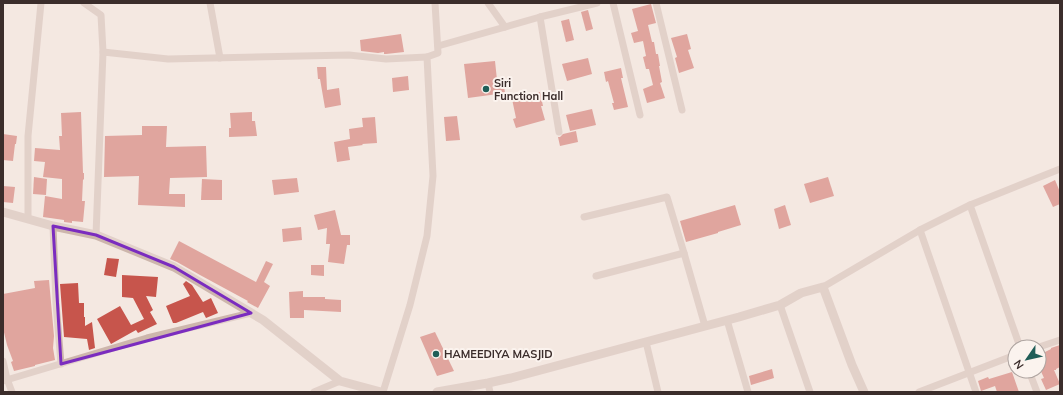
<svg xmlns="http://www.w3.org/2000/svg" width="1063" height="395" font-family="Mulish,sans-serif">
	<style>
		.building { fill: #c7554c }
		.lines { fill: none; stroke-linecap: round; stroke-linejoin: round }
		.minor { stroke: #cdb6ac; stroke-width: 7 }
		.tertiary { stroke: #cdb6ac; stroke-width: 9 }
		.marked { fill: none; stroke: #7b2cbf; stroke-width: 3; stroke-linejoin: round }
		.poi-dot { fill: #205d57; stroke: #fbf3ee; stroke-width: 1.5 }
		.labels { text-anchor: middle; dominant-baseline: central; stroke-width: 4; stroke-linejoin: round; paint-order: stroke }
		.poi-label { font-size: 11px; font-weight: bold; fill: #3b2d2b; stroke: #fbf3ee; text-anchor: start }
	</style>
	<rect width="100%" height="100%" fill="#f4e8e1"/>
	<g class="building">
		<path d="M 651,4 L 656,23 L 648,25 L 652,42 L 654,42 L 656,54 L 658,54 L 660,66 L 659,66 L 662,82 L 660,83 L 665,98 L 647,103 L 643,89 L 653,85 L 649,69 L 646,69 L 643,57 L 646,56 L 643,41 L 634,43 L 631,33 L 638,31 L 632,9 Z"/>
		<path d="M 588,10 L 593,29 L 586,31 L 581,12 Z"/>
		<path d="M 569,19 L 574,40 L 566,42 L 561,21 Z"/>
		<path d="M 401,34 L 404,52 L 386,54 L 384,54 L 384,52 L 378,53 L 361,51 L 360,40 Z"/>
		<path d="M 687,34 L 691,49 L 688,50 L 694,68 L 679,73 L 675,58 L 677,57 L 671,38 Z"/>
		<path d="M 588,58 L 592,74 L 567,81 L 562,64 Z"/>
		<path d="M 495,61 L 497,80 L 503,79 L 505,93 L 468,98 L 464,64 Z"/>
		<path d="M 317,67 L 326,67 L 327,90 L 339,88 L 341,105 L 325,108 L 320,79 L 318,79 Z"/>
		<path d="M 621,68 L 623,78 L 621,78 L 628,107 L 614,110 L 612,103 L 614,103 L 608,81 L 606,82 L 604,72 Z"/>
		<path d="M 408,76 L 409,90 L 393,92 L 392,78 Z"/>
		<path d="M 540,92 L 543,106 L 541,106 L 545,120 L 516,128 L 513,119 L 516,118 L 512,99 Z"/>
		<path d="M 592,109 L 596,125 L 570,131 L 566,115 Z"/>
		<path d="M 81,112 L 83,173 L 84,173 L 84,180 L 83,179 L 82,201 L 85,201 L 83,222 L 72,221 L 72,223 L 64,222 L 64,220 L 43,217 L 45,196 L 62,199 L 62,179 L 43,177 L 45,162 L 34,161 L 35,148 L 60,150 L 59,136 L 62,136 L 61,113 Z"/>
		<path d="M 252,112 L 252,121 L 255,121 L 257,136 L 229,137 L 229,128 L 231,128 L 230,113 Z"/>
		<path d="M 457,116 L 460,140 L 446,141 L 444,117 Z"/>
		<path d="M 375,117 L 377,143 L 362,144 L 363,145 L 348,147 L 350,160 L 337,162 L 334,142 L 350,139 L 349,129 L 363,127 L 362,118 Z"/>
		<path d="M 142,126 L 167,126 L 166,147 L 206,146 L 207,177 L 170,178 L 169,194 L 185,194 L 185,207 L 138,205 L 139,176 L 104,177 L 105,136 L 142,135 Z"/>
		<path d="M 576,131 L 578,142 L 560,146 L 558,137 L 560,137 L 563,134 Z"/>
		<path d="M 3,134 L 17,136 L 16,144 L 15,144 L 13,161 L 3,160 Z"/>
		<path d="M 34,177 L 47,179 L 46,195 L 33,194 Z"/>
		<path d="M 828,177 L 834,196 L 810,203 L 804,184 Z"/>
		<path d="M 297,178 L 299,192 L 274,195 L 272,180 Z"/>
		<path d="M 202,179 L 222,180 L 222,200 L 201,200 Z"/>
		<path d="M 1055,180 L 1060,192 L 1060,204 L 1053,207 L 1043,186 Z"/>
		<path d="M 3,186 L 15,187 L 13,203 L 3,202 Z"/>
		<path d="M 735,205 L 741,225 L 718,232 L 718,233 L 686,242 L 680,221 Z"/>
		<path d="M 785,205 L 791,225 L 779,229 L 774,209 Z"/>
		<path d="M 335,210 L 341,235 L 350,235 L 350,245 L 347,245 L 344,264 L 328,262 L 330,244 L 326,244 L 327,228 L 318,230 L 314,215 Z"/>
		<path d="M 301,227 L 302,240 L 283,242 L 282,229 Z"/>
		<path d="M 179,241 L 256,282 L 266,261 L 273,264 L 264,282 L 270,286 L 258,308 L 247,302 L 248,301 L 200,275 L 177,262 L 170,259 Z"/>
		<path d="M 107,258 L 119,259 L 116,277 L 104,275 Z"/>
		<path d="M 311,265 L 324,265 L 324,276 L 311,275 Z"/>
		<path d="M 122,275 L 158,277 L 156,297 L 146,296 L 153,310 L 150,312 L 157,324 L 138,333 L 136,330 L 111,344 L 97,319 L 120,306 L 131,325 L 144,319 L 133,298 L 122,297 Z"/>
		<path d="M 49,280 L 54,336 L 53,348 L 55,360 L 35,365 L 35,366 L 14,371 L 11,362 L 13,361 L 7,345 L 3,328 L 3,294 L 35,288 L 34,281 Z"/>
		<path d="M 186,281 L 192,285 L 203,302 L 211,298 L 218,313 L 206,318 L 203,312 L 176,323 L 173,323 L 166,306 L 190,296 L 183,284 Z"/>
		<path d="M 78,283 L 79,303 L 84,303 L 84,317 L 85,317 L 85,326 L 92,322 L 95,348 L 89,350 L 87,339 L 64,337 L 60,284 Z"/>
		<path d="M 303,291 L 303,297 L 325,297 L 325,299 L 341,300 L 341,312 L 304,310 L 304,318 L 290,318 L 289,292 Z"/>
		<path d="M 435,332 L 454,371 L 437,376 L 420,337 Z"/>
		<path d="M 1060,345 L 1060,367 L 1056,369 L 1056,370 L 1054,370 L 1060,384 L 1046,390 L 1041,379 L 1044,378 L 1039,367 L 1039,355 L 1051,349 L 1051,348 Z"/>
		<path d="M 772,369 L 774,378 L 751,385 L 749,376 Z"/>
		<path d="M 1012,372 L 1019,392 L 997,392 L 995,386 L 981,391 L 978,381 L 988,377 L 989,379 Z"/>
	</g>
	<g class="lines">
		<g class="minor">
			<path d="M 84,3 L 101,15 L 103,52"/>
			<path d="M 210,3 L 220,58"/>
			<path d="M 488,3 L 505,27"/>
			<path d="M 613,3 L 640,115"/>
			<path d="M 656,3 L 682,110"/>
			<path d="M 540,17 L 559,132"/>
			<path d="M 438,46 L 540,17 L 597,3"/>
			<path d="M 584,217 L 667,197 L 684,253"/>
			<path d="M 28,219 L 28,136 L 41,3"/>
			<path d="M 53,226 L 56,303 L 61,364"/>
			<path d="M 920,230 L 970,205"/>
			<path d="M 96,235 L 103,52 L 168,59 L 349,55 L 386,59 L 427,57"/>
			<path d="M 596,276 L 684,253 L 705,326"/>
			<path d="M 823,287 L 920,230 L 976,392"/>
			<path d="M 780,305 L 810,392"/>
			<path d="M 727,320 L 748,392"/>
			<path d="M 646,342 L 658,392"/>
			<path d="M 1020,347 L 970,205 L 1060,169"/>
			<path d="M 1039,347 L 1060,340"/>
			<path d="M 3,361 L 7,379 L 12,392"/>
			<path d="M 1029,371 L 1037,392"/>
			<path d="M 3,381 L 147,338 L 251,313"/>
			<path d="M 488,383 L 490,392"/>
			<path d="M 314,392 L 340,381"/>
			<path d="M 383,392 L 410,305 L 427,236 L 433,176 L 427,57 L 438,53 L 435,3"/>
			<path d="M 919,392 L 1015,355"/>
		</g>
		<g class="tertiary">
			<path d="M 3,212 L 53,226 L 96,235 L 174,267 L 263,320 L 340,381 L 381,392"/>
			<path d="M 437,392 L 488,383 L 511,378 L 739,317 L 780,305 L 801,293 L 823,287 L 852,365 L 864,392"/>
		</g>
	</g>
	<path d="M0 0H1063V395H0ZM 53,226 L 96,235 L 174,267 L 251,313 L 61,364 Z" fill="#f4e8e1" fill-opacity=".55" fill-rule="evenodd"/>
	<path class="marked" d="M 53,226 L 96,235 L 174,267 L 251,313 L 61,364 Z"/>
	<g class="poi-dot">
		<circle cx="486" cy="89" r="4"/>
		<circle cx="436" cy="354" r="4"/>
	</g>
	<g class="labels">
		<g class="poi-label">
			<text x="494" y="83">Siri<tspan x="494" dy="13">Function Hall</tspan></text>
			<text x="444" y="354">HAMEEDIYA MASJID</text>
		</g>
	</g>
	<rect width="1063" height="395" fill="none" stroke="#3b2d2b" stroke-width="8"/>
	<g transform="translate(1027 359) rotate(236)"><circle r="19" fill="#fbf3ee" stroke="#aea4a0"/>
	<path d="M0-3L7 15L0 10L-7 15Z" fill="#205d57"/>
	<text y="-6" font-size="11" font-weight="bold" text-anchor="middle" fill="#3b2d2b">N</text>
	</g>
</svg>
